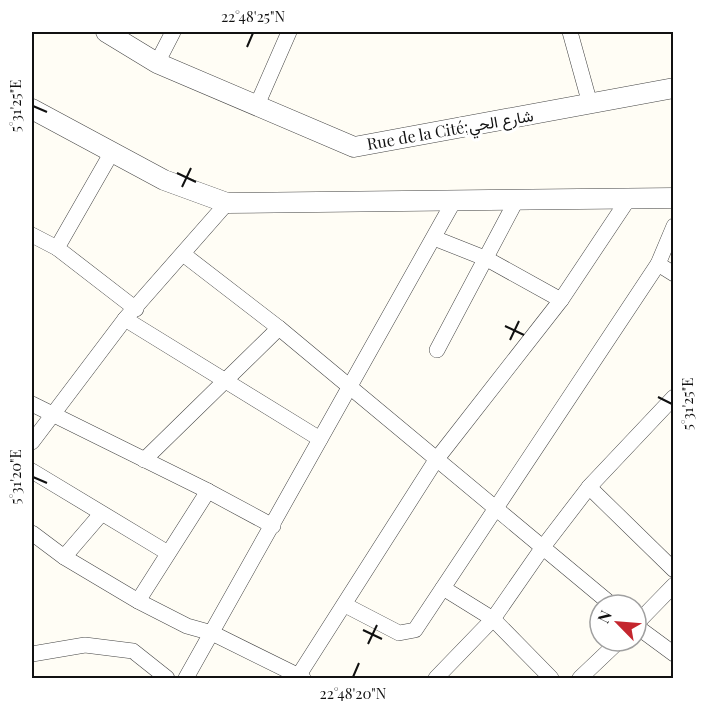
<svg xmlns="http://www.w3.org/2000/svg" width="705" height="710" font-family="'Playfair Display',Vazirmatn,serif">
	<style>
		.lines { fill: none; stroke-linecap: round; stroke-linejoin: round }
		.minor-casing { stroke: #444; stroke-width: 16 }
		.tertiary-casing { stroke: #444; stroke-width: 21 }
		.minor { stroke: #fff; stroke-width: 15 }
		.tertiary { stroke: #fff; stroke-width: 20 }
		.ticks { fill: none; stroke: #111; stroke-width: 2 }
		.labels { text-anchor: middle; dominant-baseline: central; stroke-width: 6; stroke-linejoin: round; paint-order: stroke }
		.street-label { font-size: 16px; fill: #111; stroke: #fff }
		.neatline { fill: none; stroke: #111; stroke-width: 2 }
		.ticks-label { font-size: 15px; text-anchor: middle; fill: #111 }
	</style>
	<rect width="100%" height="100%" fill="#fffdf5"/>
	<g class="lines">
		<g class="minor-casing">
			<g id="minor">
				<path d="M 570,32 L 590,104"/>
				<path d="M 157,63 L 173,32"/>
				<path d="M 257,105 L 289,32"/>
				<path d="M 112,152 L 57,248 L 136,309"/>
				<path d="M 32,235 L 57,248"/>
				<path d="M 434,238 L 487,259 L 561,300"/>
				<path d="M 183,254 L 279,328"/>
				<path d="M 658,264 L 674,274"/>
				<path d="M 125,319 L 320,439"/>
				<path d="M 437,350 L 517,199"/>
				<path d="M 32,404 L 208,491 L 273,526"/>
				<path d="M 32,442 L 125,319 L 227,203"/>
				<path d="M 144,460 L 279,328 L 612,605"/>
				<path d="M 32,471 L 168,553"/>
				<path d="M 589,487 L 674,570"/>
				<path d="M 32,533 L 64,557 L 138,601 L 187,626 L 212,633 L 303,678"/>
				<path d="M 64,557 L 101,514"/>
				<path d="M 443,588 L 493,619 L 551,678"/>
				<path d="M 138,601 L 208,491"/>
				<path d="M 345,605 L 399,633 L 415,630 L 658,264 L 674,226"/>
				<path d="M 636,624 L 674,585"/>
				<path d="M 636,626 L 674,654"/>
				<path d="M 32,654 L 85,645 L 133,651 L 167,678"/>
				<path d="M 186,678 L 455,199"/>
				<path d="M 297,678 L 436,460 L 561,300 L 629,198"/>
				<path d="M 436,678 L 493,619 L 543,547 L 589,487 L 674,397"/>
				<path d="M 580,678 L 619,641"/>
			</g>
		</g>
		<g class="tertiary-casing">
			<g id="tertiary">
				<path d="M 106,32 L 157,63 L 354,147 L 674,88"/>
				<path d="M 32,109 L 164,180 L 227,203 L 674,198"/>
			</g>
		</g>
		<use href="#minor" class="minor"/>
		<use href="#tertiary" class="tertiary"/>
	</g>
	<path class="ticks" d="M 247,47 L 253,33M 33,106 L 47,112M 177,173 L 196,182M 182,187 L 191,168M 505,326 L 524,335M 510,340 L 519,321M 658,397 L 672,404M 33,477 L 47,483M 363,630 L 382,639M 368,644 L 377,625M 353,677 L 359,663"/>
	<g class="labels">
		<g class="street-label">
			<text transform="translate(450 129) rotate(-10)">Rue de la Cité;شارع الحي</text>
		</g>
	</g>
	<rect width="705" height="710" fill="none" stroke="#ffffff" stroke-width="66"/>
	<g transform="translate(618 623) rotate(295)"><circle r="28" fill="#ffffff" stroke="#a0a0a0" stroke-width="1.5"/>
	<path d="M0-4.5L10 22L0 15L-10 22Z" fill="#c4262e"/>
	<text y="-9" font-size="16" font-weight="bold" text-anchor="middle" fill="#111111">N</text>
	</g>
	<rect x="33" y="33" width="639" height="644" class="neatline"/>
	<g class="ticks-label">
		<text x="253" y="22">22°48'25"N</text>
		<text transform="translate(16 106) rotate(-90)" y="5">5°31'25"E</text>
		<text transform="translate(688 404) rotate(-90)" y="5">5°31'25"E</text>
		<text transform="translate(16 477) rotate(-90)" y="5">5°31'20"E</text>
		<text x="353" y="699">22°48'20"N</text>
	</g>
</svg>
